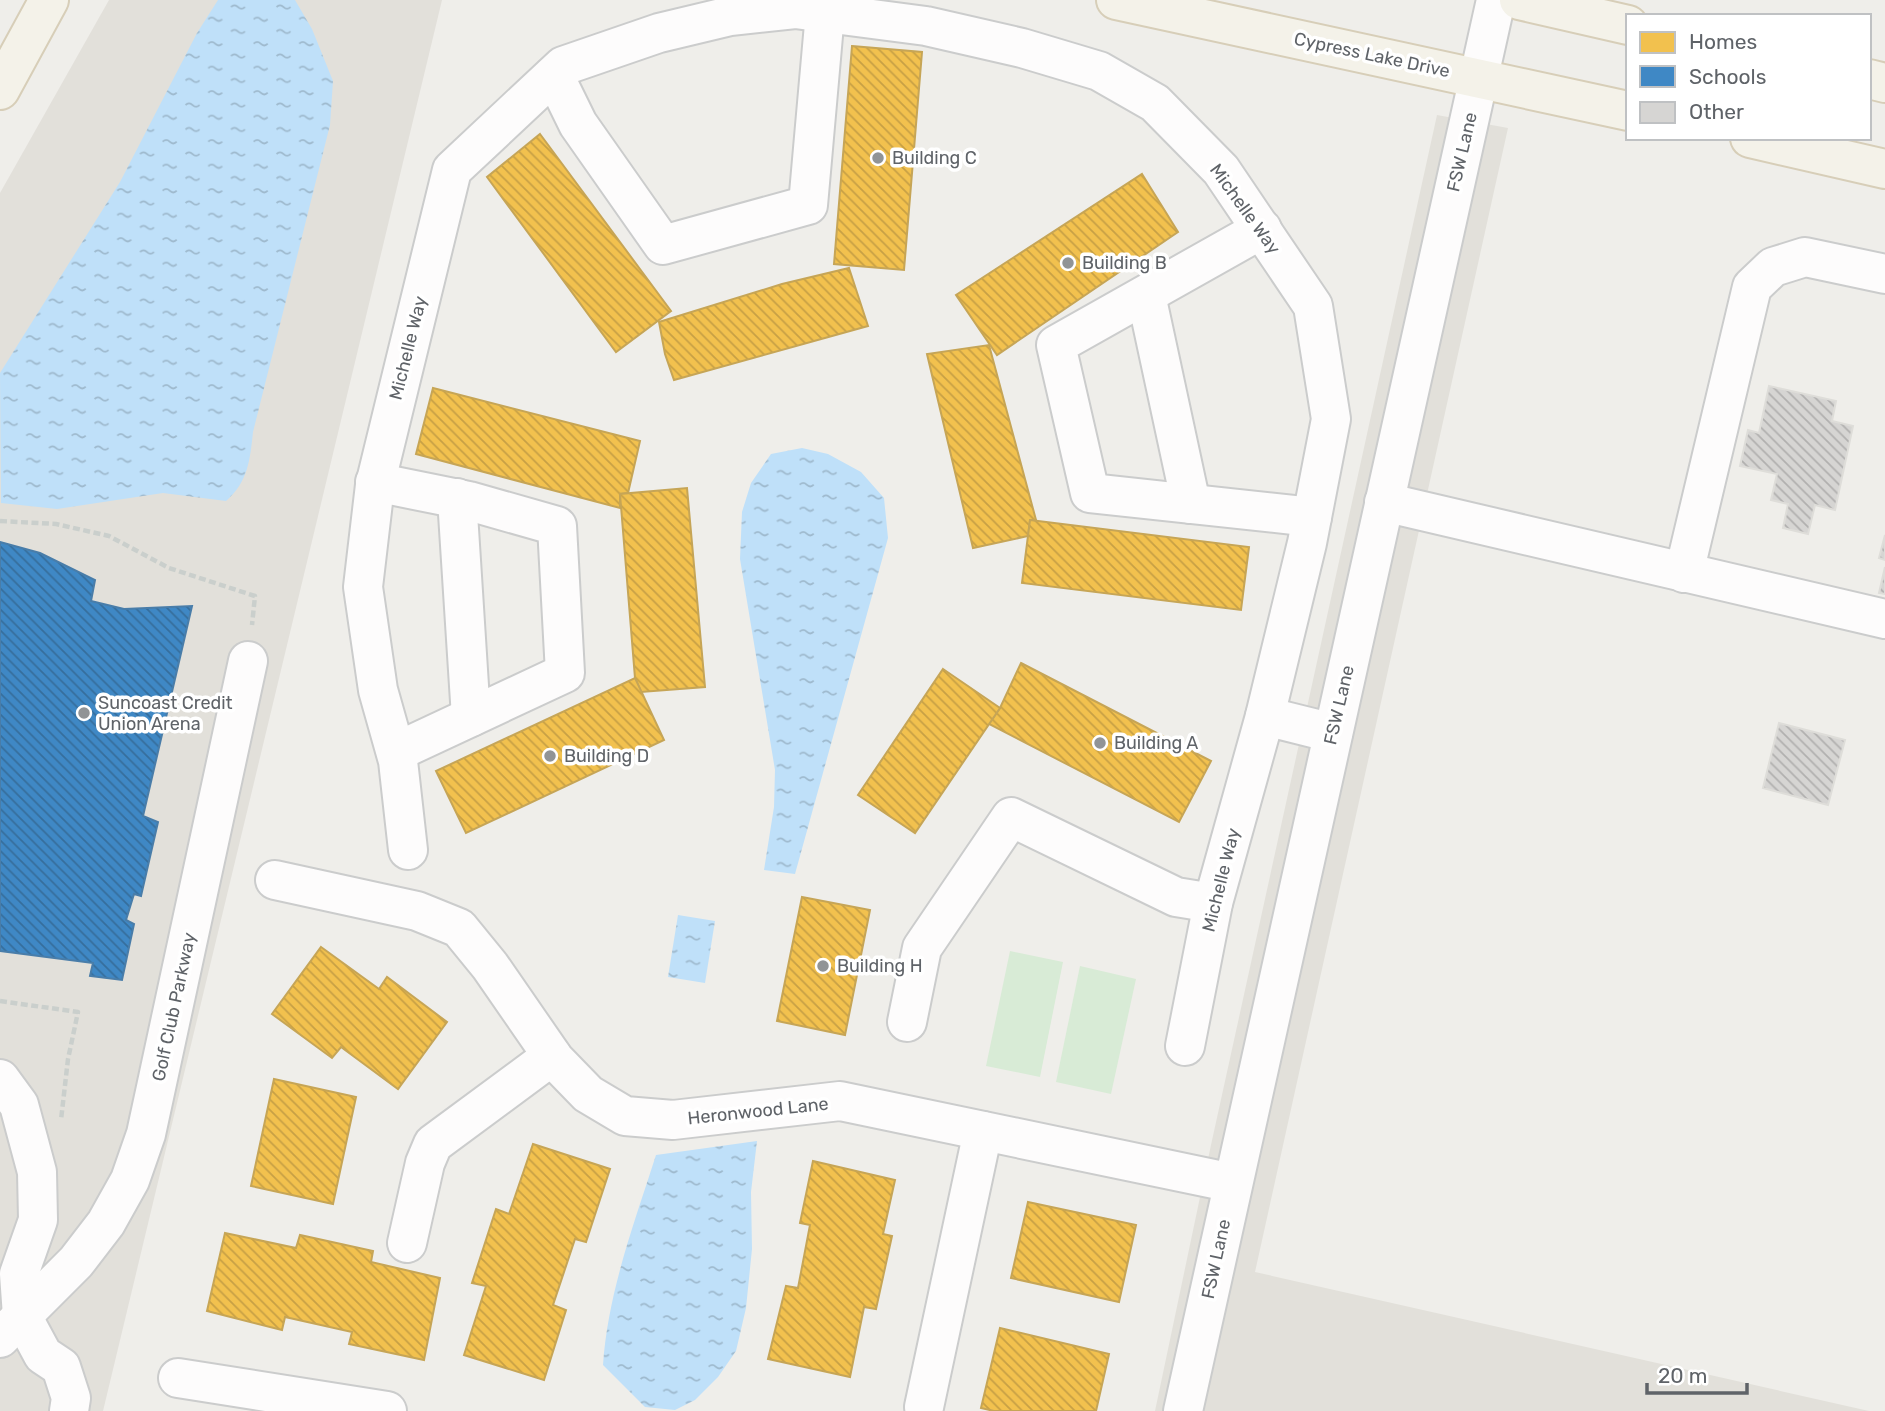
<svg xmlns="http://www.w3.org/2000/svg" width="1885" height="1411" font-family="Rubik,sans-serif">
	<style>
		.education { fill: #e2e0da }
		.green { fill: #d8ebd6 }
		.water { fill: url(#water-ripples) }
		.homes { fill: url(#homes-back-hatch); stroke: #c6a556; stroke-width: 2 }
		.schools { fill: url(#schools-back-hatch); stroke: #497da9; stroke-width: 2 }
		.building { fill: url(#building-back-hatch); stroke: #deddd9; stroke-width: 2 }
		.lines { fill: none; stroke-linecap: round; stroke-linejoin: round }
		.minor-casing { stroke: #cbcccc; stroke-width: 42 }
		.major-casing { stroke: #d7ceb8; stroke-width: 42 }
		.path { stroke: #cacfcc; stroke-width: 4.5; stroke-dasharray: 7 3.5; stroke-linecap: butt }
		.minor { stroke: #fdfcfc; stroke-width: 38 }
		.major { stroke: #f4f2e9; stroke-width: 38 }
		.poi-dot { fill: #919496; stroke: #fff; stroke-width: 2.5 }
		.labels { text-anchor: middle; dominant-baseline: central; stroke-width: 7; stroke-linejoin: round; paint-order: stroke }
		.street-label { font-size: 18px; fill: #5f6368; stroke: #fff }
		.poi-label { font-size: 18px; fill: #5f6368; stroke: #fff; text-anchor: start }
	</style>
	<defs>
		<pattern id="water-ripples" width="26" height="14" patternUnits="userSpaceOnUse" patternTransform="scale(1.75)"><rect width="26" height="14" fill="#bfe0f9"/><path d="M2 4q2-2 4 0t4 0M15 11q2-2 4 0t4 0" fill="none" stroke="#9eb9cd"/></pattern>
		<pattern id="homes-back-hatch" width="6" height="6" patternUnits="userSpaceOnUse" patternTransform="scale(1.75)"><rect width="6" height="6" fill="#f2c14e"/><path d="M-1 5l2 2M0 0l6 6M5-1l2 2" fill="none" stroke="#c7a045"/></pattern>
		<pattern id="schools-back-hatch" width="6" height="6" patternUnits="userSpaceOnUse" patternTransform="scale(1.75)"><rect width="6" height="6" fill="#3f88c5"/><path d="M-1 5l2 2M0 0l6 6M5-1l2 2" fill="none" stroke="#366e9c"/></pattern>
		<pattern id="building-back-hatch" width="6" height="6" patternUnits="userSpaceOnUse" patternTransform="scale(1.75)"><rect width="6" height="6" fill="#d6d5d3"/><path d="M-1 5l2 2M0 0l6 6M5-1l2 2" fill="none" stroke="#b1b0af"/></pattern>
	</defs>
	<rect width="100%" height="100%" fill="#efeeea"/>
	<g class="education">
		<path d="M 109,0 L 442,0 L 103,1411 L 0,1411 L 0,193 Z"/>
		<path d="M 1437,115 L 1508,128 L 1255,1272 L 1869,1411 L 1155,1411 L 1211,1145 Z"/>
	</g>
	<g class="green">
		<path d="M 1010,951 L 1063,962 L 1040,1077 L 986,1066 Z"/>
		<path d="M 1080,966 L 1136,979 L 1111,1094 L 1056,1082 Z"/>
	</g>
	<g class="water">
		<path d="M 218,0 L 295,0 L 312,29 L 333,81 L 330,125 L 253,432 C 250,460 248,482 226,501 L 163,493 L 57,509 L 1,503 L 0,373 L 120,182 L 197,33 Z"/>
		<path d="M 802,448 L 828,454 L 861,472 L 884,498 L 888,538 L 795,874 L 764,870 L 774,807 L 775,770 L 740,559 L 742,512 L 751,483 L 771,454 Z"/>
		<path d="M 678,915 L 715,921 L 705,983 L 668,977 Z"/>
		<path d="M 757,1141 L 751,1192 L 752,1249 L 746,1308 L 736,1351 L 718,1377 L 695,1400 L 675,1410 L 645,1407 L 603,1365 C 608,1292 634,1224 656,1155 Z"/>
	</g>
	<g class="homes">
		<path d="M 852,46 L 922,52 L 904,270 L 834,264 Z"/>
		<path d="M 540,134 L 671,311 L 616,352 L 487,177 Z"/>
		<path d="M 1142,174 L 1178,232 L 997,355 L 956,295 Z"/>
		<path d="M 849,268 L 868,326 L 674,380 L 665,354 L 659,322 L 782,284 Z"/>
		<path d="M 989,345 L 1036,520 L 1030,520 L 1028,536 L 973,548 L 927,354 Z"/>
		<path d="M 433,388 L 640,441 L 628,493 L 620,494 L 620,508 L 416,454 Z"/>
		<path d="M 687,488 L 705,687 L 641,692 L 635,678 L 620,494 Z"/>
		<path d="M 1030,520 L 1249,547 L 1241,610 L 1022,583 Z"/>
		<path d="M 1021,663 L 1211,761 L 1179,822 L 989,724 L 1000,708 Z"/>
		<path d="M 943,669 L 1000,708 L 915,833 L 858,795 Z"/>
		<path d="M 635,678 L 664,740 L 466,833 L 436,771 Z"/>
		<path d="M 802,897 L 870,910 L 845,1035 L 777,1021 Z"/>
		<path d="M 321,947 L 379,989 L 387,977 L 447,1022 L 398,1089 L 341,1047 L 332,1058 L 272,1014 Z"/>
		<path d="M 274,1079 L 356,1097 L 333,1204 L 251,1186 Z"/>
		<path d="M 533,1144 L 610,1169 L 586,1242 L 575,1239 L 553,1305 L 566,1310 L 544,1380 L 464,1355 L 486,1286 L 472,1283 L 496,1209 L 509,1214 Z"/>
		<path d="M 813,1161 L 895,1180 L 883,1234 L 892,1236 L 876,1309 L 864,1307 L 850,1377 L 768,1359 L 786,1286 L 798,1288 L 810,1225 L 800,1223 Z"/>
		<path d="M 1028,1202 L 1136,1225 L 1119,1302 L 1011,1278 Z"/>
		<path d="M 225,1233 L 296,1248 L 300,1235 L 373,1251 L 371,1262 L 440,1278 L 424,1360 L 349,1344 L 352,1332 L 285,1317 L 282,1330 L 207,1311 Z"/>
		<path d="M 1000,1328 L 1109,1354 L 1096,1411 L 994,1411 L 981,1408 Z"/>
	</g>
	<path class="schools" d="M 0,542 L 40,553 L 95,580 L 91,601 L 124,609 L 192,606 L 143,816 L 158,822 L 141,896 L 134,894 L 126,920 L 134,924 L 122,980 L 90,976 L 93,963 L 0,951 Z"/>
	<g class="building">
		<path d="M 1769,386 L 1836,401 L 1832,421 L 1853,426 L 1835,510 L 1815,505 L 1808,534 L 1783,528 L 1788,504 L 1771,500 L 1777,474 L 1740,466 L 1748,430 L 1759,433 Z"/>
		<path d="M 1885,535 L 1885,560 L 1879,558 Z"/>
		<path d="M 1885,567 L 1885,594 L 1879,593 Z"/>
		<path d="M 1779,723 L 1845,740 L 1828,805 L 1763,788 Z"/>
	</g>
	<g class="lines">
		<g class="minor-casing">
			<g id="minor">
				<path d="M 554,75 L 578,124 L 663,245 L 808,205 L 825,13"/>
				<path d="M 1262,229 L 1056,345 L 1090,493 L 1312,517"/>
				<path d="M 1146,295 L 1191,504"/>
				<path d="M 375,482 L 469,501 L 557,526 L 565,673 L 396,752"/>
				<path d="M 457,498 L 471,717"/>
				<path d="M 1384,502 L 1885,619"/>
				<path d="M 1684,573 L 1752,287 L 1773,267 L 1805,257 L 1885,274"/>
				<path d="M 1265,716 L 1333,733"/>
				<path d="M 408,850 L 398,761 L 378,690 L 363,587 L 375,485 L 452,170 L 563,66 L 659,33 L 730,16 L 795,9 L 926,26 L 1022,48 L 1099,71 L 1155,103 L 1221,170 L 1313,306 L 1331,419 L 1307,543 L 1265,716 L 1213,903 L 1185,1046"/>
				<path d="M 275,880 L 417,911 L 459,928 L 490,966 L 555,1060 L 588,1094 L 625,1116 L 673,1120 L 840,1101 L 1233,1183"/>
				<path d="M 907,1022 L 922,948 L 1011,817 L 1176,897 L 1213,903"/>
				<path d="M 0,1079 L 19,1105 L 37,1172 L 38,1220 L 19,1274 L 22,1316 L 43,1355 L 61,1367 L 71,1398 L 69,1411"/>
				<path d="M 407,1243 L 425,1163 L 433,1144 L 552,1056"/>
				<path d="M 0,1338 L 76,1262 L 106,1223 L 130,1180 L 146,1134 L 248,661"/>
				<path d="M 178,1378 L 387,1411"/>
				<path d="M 924,1407 L 983,1131"/>
				<path d="M 1183,1411 L 1496,0"/>
			</g>
		</g>
		<g class="major-casing">
			<g id="major">
				<path d="M 1116,0 L 1628,111"/>
				<path d="M 1519,0 L 1628,25"/>
				<path d="M 1869,79 L 1885,83"/>
				<path d="M 0,90 L 49,0"/>
				<path d="M 1750,138 L 1885,169"/>
			</g>
		</g>
		<g class="path">
			<path d="M 0,521 L 56,524 L 109,536 L 169,568 L 255,596 L 252,625"/>
			<path d="M 0,1001 L 78,1012 L 68,1059 L 61,1120"/>
		</g>
		<use href="#minor" class="minor"/>
		<use href="#major" class="major"/>
	</g>
	<g class="poi-dot">
		<circle cx="878" cy="158" r="7"/>
		<circle cx="1068" cy="263" r="7"/>
		<circle cx="84" cy="713" r="7"/>
		<circle cx="1100" cy="743" r="7"/>
		<circle cx="550" cy="756" r="7"/>
		<circle cx="823" cy="966" r="7"/>
	</g>
	<g class="labels">
		<g class="street-label">
			<text transform="translate(1372 55) rotate(12)">Cypress Lake Drive</text>
			<text transform="translate(1462 152) rotate(-77)">FSW Lane</text>
			<text transform="translate(1245 209) rotate(54)">Michelle Way</text>
			<text transform="translate(408 348) rotate(-76)">Michelle Way</text>
			<text transform="translate(1339 705) rotate(-77)">FSW Lane</text>
			<text transform="translate(1221 880) rotate(-76)">Michelle Way</text>
			<text transform="translate(174 1007) rotate(-78)">Golf Club Parkway</text>
			<text transform="translate(758 1111) rotate(-6)">Heronwood Lane</text>
			<text transform="translate(1216 1259) rotate(-78)">FSW Lane</text>
		</g>
		<g class="poi-label">
			<text x="892" y="158">Building C</text>
			<text x="1082" y="263">Building B</text>
			<text x="98" y="703">Suncoast Credit<tspan x="98" dy="21">Union Arena</tspan></text>
			<text x="1114" y="743">Building A</text>
			<text x="564" y="756">Building D</text>
			<text x="837" y="966">Building H</text>
		</g>
	</g>
	<rect x="1626" y="14" width="245" height="126" fill="#ffffff" stroke="#bfc1c3" stroke-width="2"/>
	<rect x="1640" y="32" width="35" height="21" fill="#f2c14e" stroke="#bfc1c3" stroke-width="2"/>
	<text x="1689" y="49" font-size="21" fill="#5f6368">Homes</text>
	<rect x="1640" y="66" width="35" height="21" fill="#3f88c5" stroke="#bfc1c3" stroke-width="2"/>
	<text x="1689" y="84" font-size="21" fill="#5f6368">Schools</text>
	<rect x="1640" y="102" width="35" height="21" fill="#d6d5d3" stroke="#bfc1c3" stroke-width="2"/>
	<text x="1689" y="119" font-size="21" fill="#5f6368">Other</text>
	<path d="M1647 1383v10h100v-10" fill="none" stroke="#5f6368" stroke-width="3.5"/>
	<text x="1658" y="1383" font-size="21" fill="#5f6368" stroke="#ffffff" stroke-width="5" paint-order="stroke">20 m</text>
</svg>
